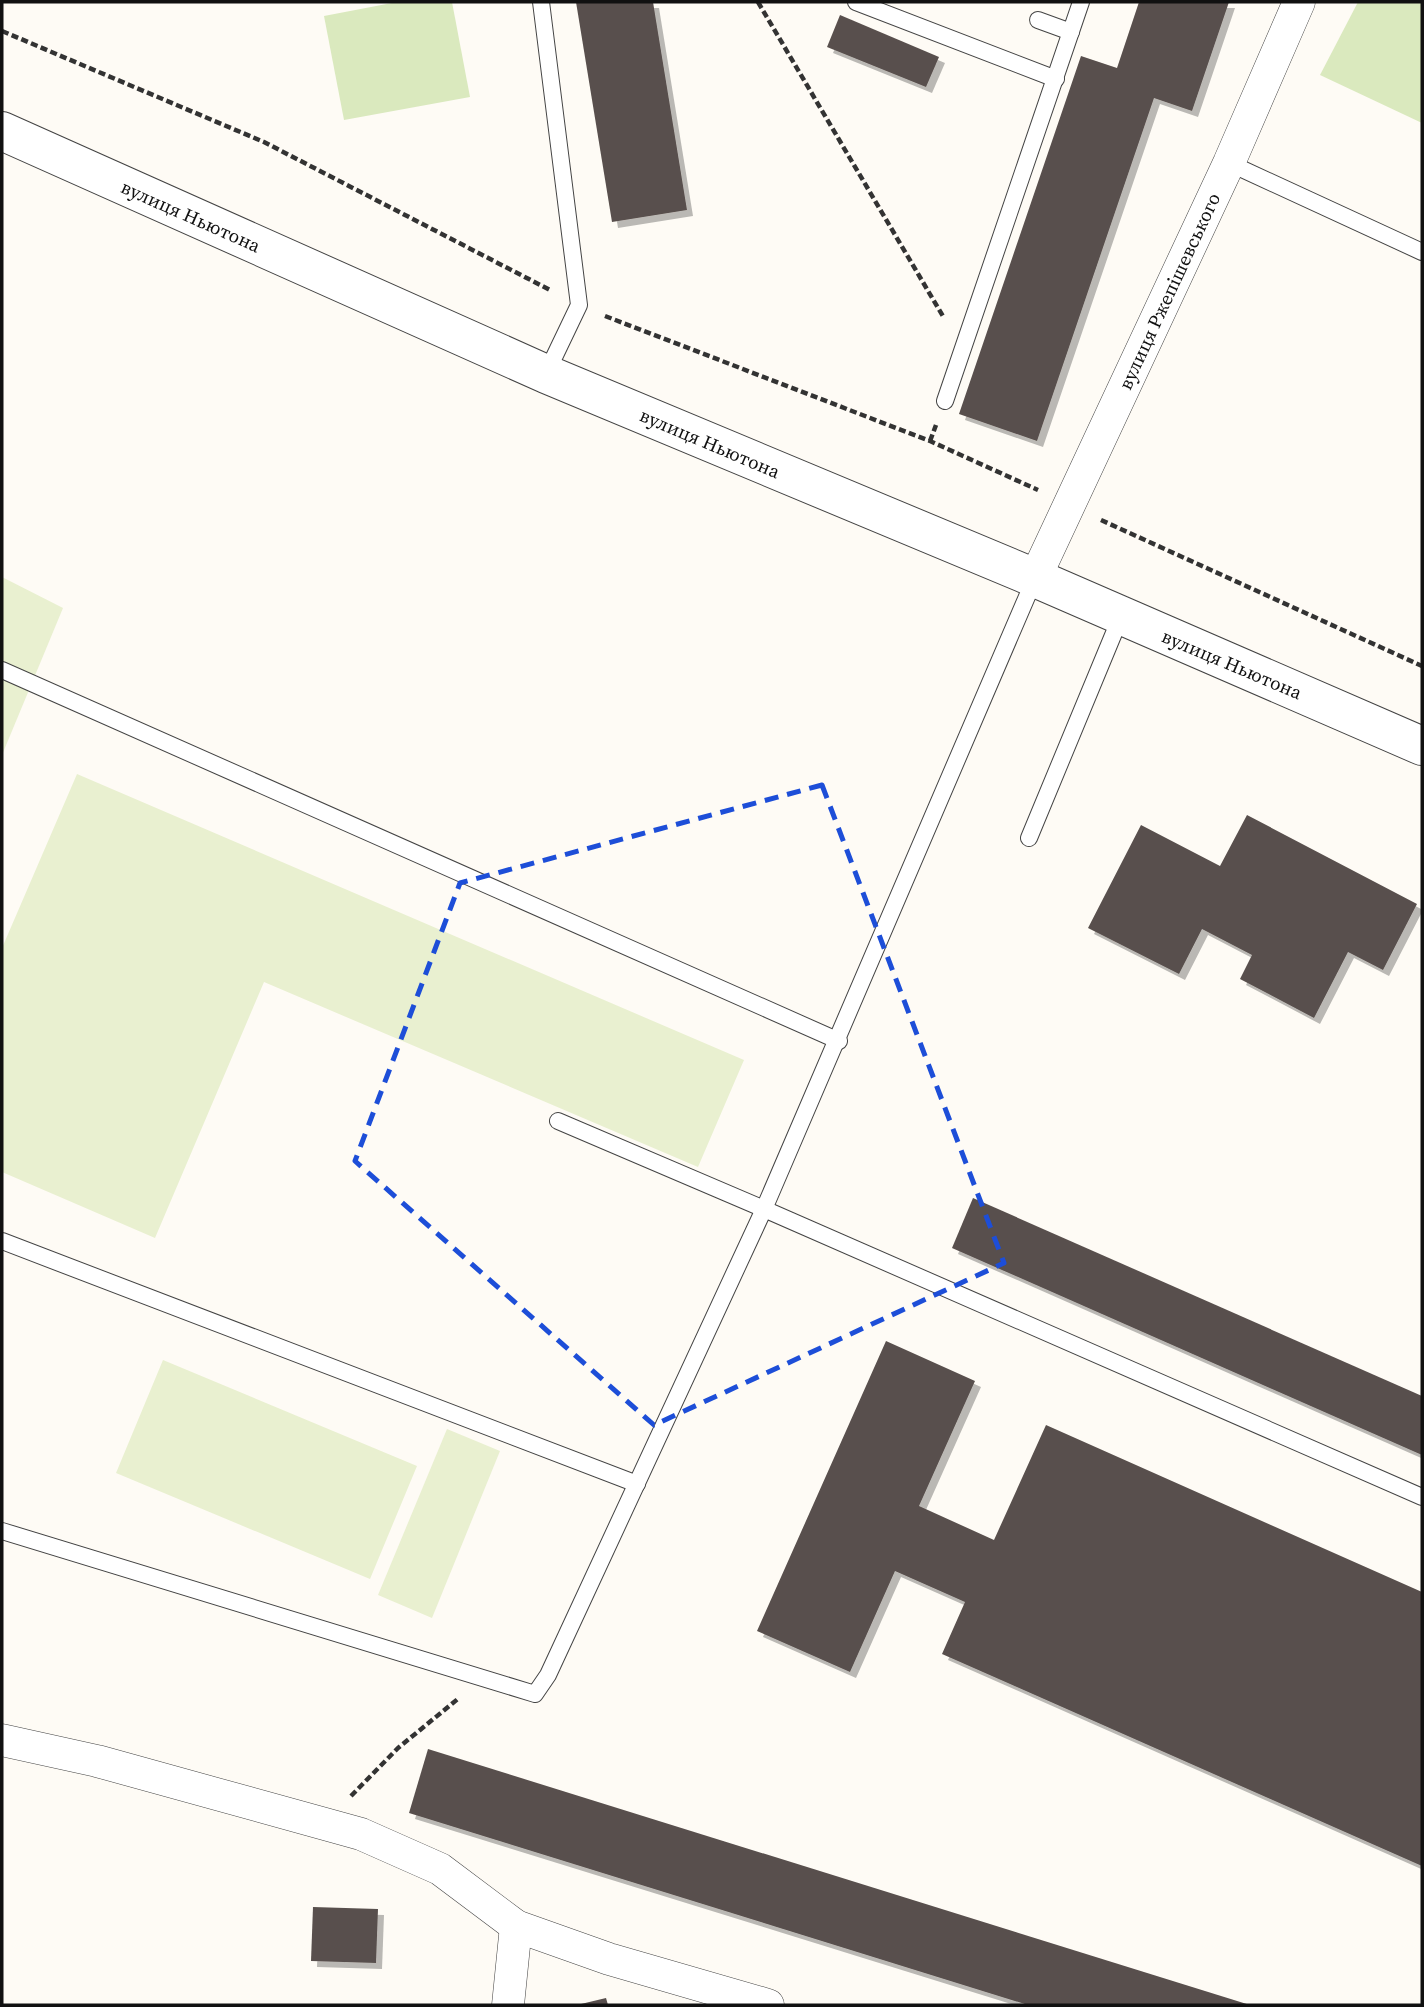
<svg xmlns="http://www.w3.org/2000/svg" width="1424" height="2007" font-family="'Source Serif 4',serif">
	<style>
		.green { fill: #dae9be }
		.pitch { fill: #e9f0d0 }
		.building { fill: #59504d; filter: url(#shadow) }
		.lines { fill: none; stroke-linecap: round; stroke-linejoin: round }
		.service-casing { stroke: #444; stroke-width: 18 }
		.minor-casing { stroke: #444; stroke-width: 33 }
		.tertiary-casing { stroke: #444; stroke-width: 40 }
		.path { stroke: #333; stroke-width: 4.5; stroke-dasharray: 7 3.5; stroke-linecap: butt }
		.service { stroke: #fff; stroke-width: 16 }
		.minor { stroke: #fff; stroke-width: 32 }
		.tertiary { stroke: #fff; stroke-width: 38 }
		.marked { fill: none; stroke: #1d4ed8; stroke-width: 5; stroke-dasharray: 14 9; stroke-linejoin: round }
		.labels { text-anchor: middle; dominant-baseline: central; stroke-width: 7; stroke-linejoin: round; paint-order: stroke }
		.street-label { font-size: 19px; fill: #111; stroke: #fff }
	</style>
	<defs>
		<filter id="shadow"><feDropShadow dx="6" dy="6" stdDeviation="0" flood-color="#0004"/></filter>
	</defs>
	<rect width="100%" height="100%" fill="#fefbf5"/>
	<g class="green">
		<path d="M 397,2 L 452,2 L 470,97 L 344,120 L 324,16 Z"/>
		<path d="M 1358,2 L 1422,2 L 1422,123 L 1320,75 Z"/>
	</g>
	<g class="pitch">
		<path d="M 2,577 L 63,608 L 2,755 Z"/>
		<path d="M 77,774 L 744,1060 L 698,1167 L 264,982 L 155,1238 L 2,1172 L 2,948 Z"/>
		<path d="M 163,1360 L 417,1466 L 370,1579 L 116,1473 Z"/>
		<path d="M 447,1429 L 500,1451 L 432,1618 L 378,1595 Z"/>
	</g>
	<g class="building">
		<path d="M 576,2 L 653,2 L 687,210 L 612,222 Z"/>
		<path d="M 1139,2 L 1229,2 L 1192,111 L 1154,98 L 1037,441 L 959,414 L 1081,56 L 1117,68 Z"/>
		<path d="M 840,15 L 939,57 L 926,87 L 827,47 Z"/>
		<path d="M 1247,815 L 1417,904 L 1383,970 L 1348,952 L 1314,1018 L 1240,979 L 1252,955 L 1202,929 L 1179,974 L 1088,928 L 1141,825 L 1220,866 Z"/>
		<path d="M 973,1198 L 1422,1396 L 1422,1455 L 952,1248 Z"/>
		<path d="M 886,1341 L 975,1381 L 919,1506 L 994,1540 L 1046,1425 L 1422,1592 L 1422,1866 L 942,1654 L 965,1602 L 895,1571 L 850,1672 L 757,1631 Z"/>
		<path d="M 428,1749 L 1250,2005 L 1028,2005 L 409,1813 Z"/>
		<path d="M 313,1907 L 378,1909 L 376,1963 L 311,1961 Z"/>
		<path d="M 606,1998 L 608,2005 L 581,2005 L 581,2004 Z"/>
	</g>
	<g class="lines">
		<g class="service-casing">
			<g id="service">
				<path d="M 541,2 L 579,305 L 546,374"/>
				<path d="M 856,2 L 1056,79"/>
				<path d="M 1038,20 L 1071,32"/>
				<path d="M 1229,163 L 1422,252"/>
				<path d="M 945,401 L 1081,2"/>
				<path d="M 2,670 L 839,1041"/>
				<path d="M 1029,838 L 1121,616"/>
				<path d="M 558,1121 L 764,1209 L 1035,578"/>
				<path d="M 2,1241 L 637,1484"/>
				<path d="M 2,1531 L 535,1694 L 548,1675 L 764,1209 L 1422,1497"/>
			</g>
		</g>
		<g class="minor-casing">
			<g id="minor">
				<path d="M 1035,578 L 1229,163 L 1299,2"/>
				<path d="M 2,1740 L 97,1761 L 361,1834 L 440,1869 L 516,1926 L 609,1959 L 768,2005"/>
				<path d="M 508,2005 L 516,1926"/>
			</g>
		</g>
		<g class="tertiary-casing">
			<path id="tertiary" d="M 2,131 L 546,374 L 1035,578 L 1422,746"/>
		</g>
		<g class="path">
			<path d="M 758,2 L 944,318"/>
			<path d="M 2,31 L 264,142 L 550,290"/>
			<path d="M 605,316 L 930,441 L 1038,490"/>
			<path d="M 930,441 L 936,425"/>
			<path d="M 1101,520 L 1422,666"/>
			<path d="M 351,1796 L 398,1748 L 459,1698"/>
		</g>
		<use href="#service" class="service"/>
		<use href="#minor" class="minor"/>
		<use href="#tertiary" class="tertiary"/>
	</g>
	<path class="marked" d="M 822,785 L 1004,1263 L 654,1425 L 355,1161 L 460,883 Z"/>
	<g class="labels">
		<g class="street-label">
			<text transform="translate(191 216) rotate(24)">вулиця Ньютона</text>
			<text transform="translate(1169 291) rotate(-65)">вулиця Ржепішевського</text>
			<text transform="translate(710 443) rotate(23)">вулиця Ньютона</text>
			<text transform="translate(1232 664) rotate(23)">вулиця Ньютона</text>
		</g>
	</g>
	<rect width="1424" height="2007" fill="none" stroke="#111111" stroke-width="7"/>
</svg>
